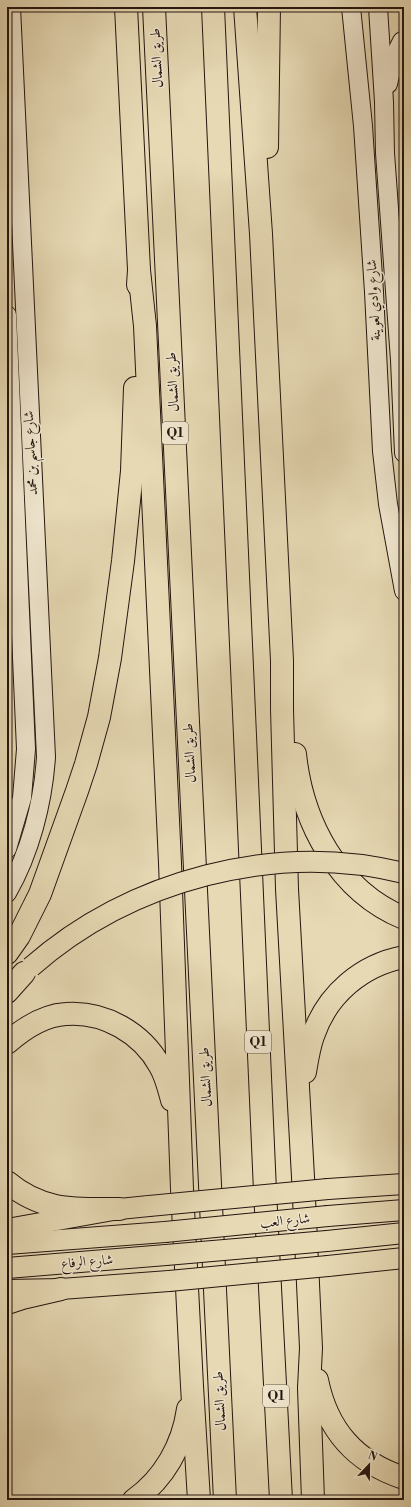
<svg xmlns="http://www.w3.org/2000/svg" width="411" height="1507" font-family="'Libre Bodoni',Amiri,serif">
	<style>
		.lines { fill: none; stroke-linecap: round; stroke-linejoin: round }
		.secondary-casing { stroke: #24150f; stroke-width: 20 }
		.primary-casing { stroke: #24150f; stroke-width: 22 }
		.highway-casing { stroke: #24150f; stroke-width: 24 }
		.secondary { stroke: #efe6ce; stroke-width: 18 }
		.primary { stroke: #e6d9b4; stroke-width: 20 }
		.highway { stroke: #e6d9b4; stroke-width: 22 }
		.primary-bridge-casing { stroke: #24150f; stroke-width: 22; stroke-linecap: butt }
		.primary-bridge { stroke: #e6d9b4; stroke-width: 20 }
		.labels { text-anchor: middle; dominant-baseline: central; stroke-width: 3; stroke-linejoin: round; paint-order: stroke }
		.shield { fill: #efe6ce; stroke: #615448; stroke-width: 1 }
		.shield-label { font-size: 13px; font-weight: bold; fill: #24150f }
		.street-label { font-size: 14px; fill: #24150f; stroke: #efe6ce }
	</style>
	<rect width="100%" height="100%" fill="#e6d9b4"/>
	<filter id="stains"><feTurbulence type="fractalNoise" baseFrequency=".005" numOctaves="4"/><feColorMatrix values="0 0 0 0 .2 0 0 0 0 .09 0 0 0 0 .02 0 0 0 .5 -.17"/></filter>
	<radialGradient id="worn" r=".72"><stop offset=".6" stop-color="#630" stop-opacity="0"/><stop offset="1" stop-color="#630" stop-opacity=".3"/></radialGradient>
	<g class="lines">
		<g class="secondary-casing">
			<g id="secondary">
				<path d="M 351,7 L 363,126 L 374,292 L 382,451 L 388,504 L 404,591"/>
				<path d="M 378,7 L 384,102 L 385,153 L 400,360 L 404,453"/>
				<path d="M 388,84 L 394,57 L 402,41"/>
				<path d="M 7,315 L 26,749 L 22,798 L 7,849"/>
				<path d="M 7,893 C 30,853 43,803 46,757 L 11,7"/>
			</g>
		</g>
		<g class="primary-casing">
			<g id="primary">
				<path d="M 328,1189 L 404,1184"/>
				<path d="M 328,1216 L 404,1210"/>
				<path d="M 7,1229 L 119,1209 L 149,1206"/>
				<path d="M 327,1241 L 404,1233"/>
				<path d="M 7,1244 L 165,1232"/>
				<path d="M 328,1266 L 404,1258"/>
				<path d="M 7,1268 L 166,1255"/>
				<path d="M 7,1290 L 61,1289 L 169,1281"/>
			</g>
		</g>
		<g class="highway-casing">
			<g id="highway">
				<path d="M 126,7 L 139,270 L 138,285"/>
				<path d="M 154,7 L 225,1500"/>
				<path d="M 213,7 L 265,1191 L 281,1500"/>
				<path d="M 245,7 L 261,234 L 282,661 L 282,709 L 287,889 L 303,1177 L 311,1348 L 309,1388 L 313,1500"/>
				<path d="M 267,147 L 269,7"/>
				<path d="M 139,270 L 145,326 L 170,863 L 182,1189 L 192,1386 L 199,1500"/>
				<path d="M 295,754 C 302,822 338,891 404,918"/>
				<path d="M 7,953 L 19,936 L 40,894 L 77,791 L 86,764 L 99,717 L 110,658 L 123,561 L 132,471 L 135,388"/>
				<path d="M 7,992 L 24,973"/>
				<path d="M 7,1043 C 23,1029 44,1015 66,1014 C 104,1011 142,1033 160,1066 C 166,1076 169,1089 172,1100"/>
				<path d="M 305,1072 C 307,1060 309,1047 313,1036 C 327,994 362,965 404,957"/>
				<path d="M 7,1182 C 43,1212 75,1209 119,1209"/>
				<path d="M 7,1303 L 22,1298 L 61,1289"/>
				<path d="M 317,1380 C 327,1430 355,1462 404,1478"/>
				<path d="M 134,1500 C 164,1479 183,1445 188,1409"/>
			</g>
		</g>
		<use href="#secondary" class="secondary"/>
		<use href="#primary" class="primary"/>
		<use href="#highway" class="highway"/>
		<g class="primary-bridge-casing">
			<g id="primary-bridge">
				<path d="M 31,967 C 130,880 275,841 404,873"/>
				<path d="M 149,1206 L 328,1189"/>
				<path d="M 165,1232 L 328,1216"/>
				<path d="M 166,1255 L 327,1241"/>
				<path d="M 169,1281 L 328,1266"/>
			</g>
		</g>
		<use href="#primary-bridge" class="primary-bridge"/>
	</g>
	<g class="labels">
		<g class="shield">
			<rect x="162" y="422" width="26" height="22" rx="3"/>
			<rect x="245" y="1031" width="26" height="22" rx="3"/>
			<rect x="263" y="1385" width="26" height="22" rx="3"/>
		</g>
		<g class="shield-label">
			<text x="175" y="433">Q1</text>
			<text x="258" y="1042">Q1</text>
			<text x="276" y="1396">Q1</text>
		</g>
		<g class="street-label">
			<text transform="translate(157 58) rotate(-93)">طريق الشمال</text>
			<text transform="translate(374 300) rotate(-93)">شارع وادي لعوينة</text>
			<text transform="translate(173 382) rotate(-93)">طريق الشمال</text>
			<text transform="translate(31 453) rotate(-93)">شارع جاسم بن محمد</text>
			<text transform="translate(190 753) rotate(-93)">طريق الشمال</text>
			<text transform="translate(206 1077) rotate(-93)">طريق الشمال</text>
			<text transform="translate(285 1221) rotate(-6)">شارع العب</text>
			<text transform="translate(87 1262) rotate(-5)">شارع الرفاع</text>
			<text transform="translate(220 1401) rotate(-93)">طريق الشمال</text>
		</g>
	</g>
	<rect width="411" height="1507" fill="none" stroke="#e6d9b4" stroke-width="24"/>
	<rect x="8" y="8" width="395" height="1491" fill="none" stroke="#24150f" stroke-width="2"/>
	<rect x="12" y="12" width="387" height="1483" fill="none" stroke="#24150f"/>
	<g transform="translate(369 1465) rotate(22)" stroke="#efe6ce" stroke-width="3" paint-order="stroke">
	<path d="M0-3L7 15L0 10L-7 15Z" fill="#24150f"/>
	<text y="-6" font-size="11" font-weight="bold" text-anchor="middle" fill="#24150f">N</text>
	</g>
	<rect width="100%" height="100%" filter="url(#stains)"/>
	<rect width="100%" height="100%" fill="url(#worn)"/>
</svg>
